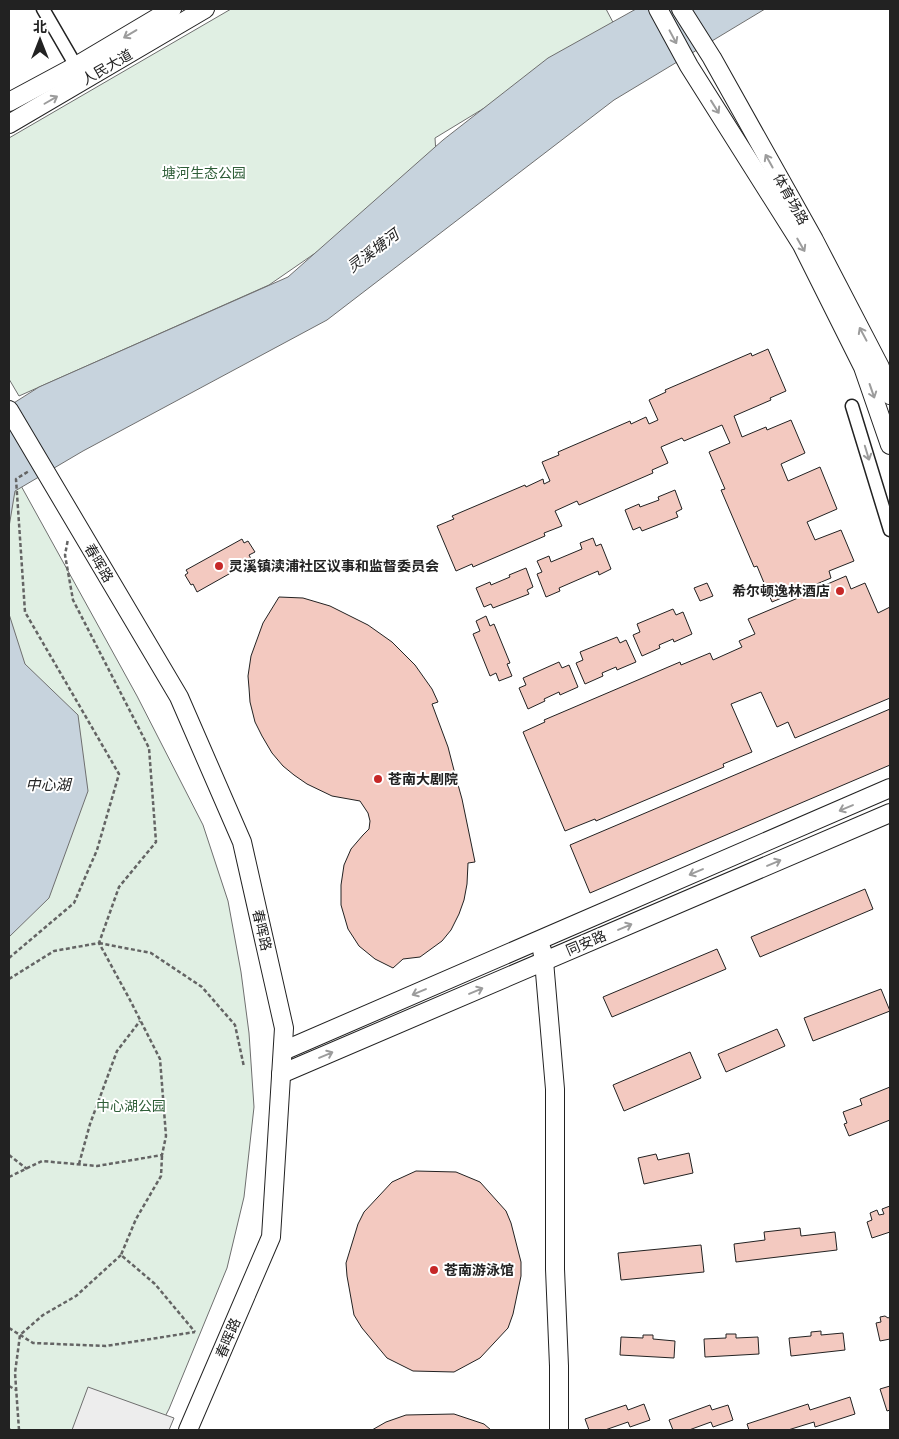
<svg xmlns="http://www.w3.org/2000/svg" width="899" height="1439" font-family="Raleway,'Noto Sans SC',sans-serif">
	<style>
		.green { fill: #e0efe3; stroke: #6f6f6f }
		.parking { fill: #ededed; stroke: #6f6f6f }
		.water { fill: #c7d3dd; stroke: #6f6f6f }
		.building { fill: #f3c9c0; stroke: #222 }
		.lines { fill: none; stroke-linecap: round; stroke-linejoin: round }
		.street-casing { stroke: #222; stroke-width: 15 }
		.secondary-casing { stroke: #222; stroke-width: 20 }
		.path { stroke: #646464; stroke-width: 2.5; stroke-dasharray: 4 2.5; stroke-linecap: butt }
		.street { stroke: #fff; stroke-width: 12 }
		.secondary { stroke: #fff; stroke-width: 18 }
		.oneway { stroke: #9c9c9c }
		.poi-dot { fill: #c62828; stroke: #fff; stroke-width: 2 }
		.labels { text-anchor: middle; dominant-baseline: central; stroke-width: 4; stroke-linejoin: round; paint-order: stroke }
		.street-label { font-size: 14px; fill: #222; stroke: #fff }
		.park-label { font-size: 14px; fill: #2f5e38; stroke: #fff }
		.poi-label { font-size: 14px; font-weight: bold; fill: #222; stroke: #fff; text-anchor: start }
		.water-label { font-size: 15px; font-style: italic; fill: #222; stroke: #fff }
	</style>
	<rect width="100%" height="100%" fill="#fff"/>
	<g class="green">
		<path d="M 231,9 L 606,9 L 616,28 L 435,138 L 437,169 L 269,285 L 19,396 L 9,379 L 9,138 Z"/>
		<path d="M 9,464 L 137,696 L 203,825 L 228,901 L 241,972 L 249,1033 L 254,1107 L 244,1197 L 227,1268 L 169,1409 L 158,1430 L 9,1430 Z"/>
	</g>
	<path class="parking" d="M 88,1387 L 174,1418 L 169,1430 L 72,1430 Z"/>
	<g class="water">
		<path d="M 636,9 L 765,9 L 614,100 L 327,320 L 83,451 L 15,491 L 9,527 L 9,406 L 39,387 L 288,277 L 443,140 L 548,58 Z"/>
		<path d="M 9,614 L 25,664 L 78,715 L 88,791 L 49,898 L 9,937 Z"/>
	</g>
	<g class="building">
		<path d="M 768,349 L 786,391 L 770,398 L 771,400 L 734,416 L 742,437 L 766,427 L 767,430 L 791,420 L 805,453 L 781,464 L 788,481 L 820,467 L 837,509 L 807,522 L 815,540 L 841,530 L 854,561 L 829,571 L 831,578 L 807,588 L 809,592 L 846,576 L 851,589 L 865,583 L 878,613 L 890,607 L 890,698 L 795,738 L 788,722 L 777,727 L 761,692 L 731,704 L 752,752 L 723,764 L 724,767 L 596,821 L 595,819 L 565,831 L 523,732 L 545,722 L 544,720 L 680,662 L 681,665 L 710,653 L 713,660 L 742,647 L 739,641 L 755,634 L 748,619 L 798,598 L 796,592 L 772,602 L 757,566 L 754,567 L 721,490 L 725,489 L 709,452 L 730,443 L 722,425 L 684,441 L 682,438 L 661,447 L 668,463 L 652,470 L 653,473 L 579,505 L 577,501 L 555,511 L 562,526 L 544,533 L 545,536 L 473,567 L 472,564 L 456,571 L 437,526 L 454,519 L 452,516 L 525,485 L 526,487 L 543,479 L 544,484 L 550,481 L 542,462 L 559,455 L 558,452 L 630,421 L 631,424 L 646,417 L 649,424 L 658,420 L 649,400 L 666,392 L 665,390 L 751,353 L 752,356 Z"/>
		<path d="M 675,490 L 682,509 L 676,512 L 678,517 L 642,531 L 640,527 L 633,530 L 625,510 L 639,504 L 640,507 L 659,500 L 658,497 Z"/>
		<path d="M 593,538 L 596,546 L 601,544 L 611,569 L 599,575 L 598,571 L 559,588 L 560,591 L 546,597 L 537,574 L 542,572 L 537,561 L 549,556 L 551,562 L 582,549 L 580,543 Z"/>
		<path d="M 242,539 L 244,543 L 248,541 L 255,552 L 249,555 L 252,561 L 197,592 L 193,584 L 191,585 L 185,575 L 188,573 L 186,570 Z"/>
		<path d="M 526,568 L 533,587 L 527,590 L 529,594 L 493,608 L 491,604 L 484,607 L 476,588 L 490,582 L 491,585 L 510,577 L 509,575 Z"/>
		<path d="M 707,583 L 713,596 L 700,601 L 694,588 Z"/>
		<path d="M 279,597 L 303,598 L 330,606 L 368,625 L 392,642 L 415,665 L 432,689 L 438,702 L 432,704 L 448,747 L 455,774 L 462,799 L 475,862 L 468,863 L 467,884 L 464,900 L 459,914 L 451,930 L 442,941 L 420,957 L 403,959 L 393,968 L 375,959 L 359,946 L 348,929 L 341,905 L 341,885 L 344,865 L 351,849 L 363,835 L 369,829 L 370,821 L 368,813 L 360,801 L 332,796 L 307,784 L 294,775 L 283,766 L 272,753 L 262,736 L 255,722 L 250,702 L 249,688 L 248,676 L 251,656 L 263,623 Z"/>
		<path d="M 673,609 L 676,615 L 683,612 L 692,634 L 674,642 L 673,639 L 659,645 L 660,648 L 642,656 L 633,635 L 640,632 L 637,624 Z"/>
		<path d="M 486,616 L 490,626 L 494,624 L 510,663 L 507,664 L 512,676 L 499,681 L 496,673 L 490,676 L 473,634 L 480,631 L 476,621 Z"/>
		<path d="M 617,637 L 620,643 L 626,640 L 636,662 L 617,670 L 616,667 L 602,673 L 603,676 L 585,684 L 576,663 L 583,660 L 580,652 Z"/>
		<path d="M 559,662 L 562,668 L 569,665 L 578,687 L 560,695 L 559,692 L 544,699 L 545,701 L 528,709 L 519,688 L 526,685 L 523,678 Z"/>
		<path d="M 890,709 L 890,765 L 590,893 L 570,845 Z"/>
		<path d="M 865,889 L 873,909 L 760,957 L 751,937 Z"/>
		<path d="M 717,949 L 726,969 L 612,1017 L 603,997 Z"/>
		<path d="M 881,989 L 890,1011 L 813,1041 L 804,1018 Z"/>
		<path d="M 777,1029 L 785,1046 L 726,1072 L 718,1054 Z"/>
		<path d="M 690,1052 L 701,1078 L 624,1111 L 613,1085 Z"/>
		<path d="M 890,1087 L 890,1120 L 849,1136 L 844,1124 L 847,1123 L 843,1112 L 862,1105 L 860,1099 Z"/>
		<path d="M 689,1153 L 693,1173 L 644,1184 L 638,1158 L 656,1154 L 658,1160 Z"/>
		<path d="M 416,1171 L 456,1172 L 480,1182 L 506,1211 L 511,1223 L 521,1262 L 521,1276 L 513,1314 L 508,1328 L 480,1358 L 454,1372 L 413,1371 L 387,1358 L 362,1328 L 354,1315 L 347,1276 L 346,1263 L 358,1224 L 364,1212 L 392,1182 Z"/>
		<path d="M 890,1206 L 890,1232 L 872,1238 L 867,1222 L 872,1220 L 870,1213 L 877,1210 L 879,1215 L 884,1214 L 882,1209 Z"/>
		<path d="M 800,1228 L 801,1236 L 835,1232 L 837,1250 L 736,1262 L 734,1244 L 765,1240 L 764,1232 Z"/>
		<path d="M 701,1245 L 704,1272 L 621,1280 L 618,1253 Z"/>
		<path d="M 885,1316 L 888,1318 L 890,1317 L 890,1339 L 880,1341 L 876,1323 L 881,1322 L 880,1317 Z"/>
		<path d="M 821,1331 L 821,1335 L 843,1333 L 845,1350 L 791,1356 L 789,1338 L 811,1336 L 811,1332 Z"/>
		<path d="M 726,1334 L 736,1334 L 736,1338 L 758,1337 L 759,1354 L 705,1357 L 704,1339 L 726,1338 Z"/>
		<path d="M 643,1335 L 653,1335 L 653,1339 L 675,1341 L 674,1358 L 620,1355 L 621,1337 L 643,1338 Z"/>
		<path d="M 890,1386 L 890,1410 L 887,1411 L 880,1389 Z"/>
		<path d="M 850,1397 L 855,1414 L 815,1427 L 814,1422 L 788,1430 L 749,1430 L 747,1424 L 808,1404 L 810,1410 Z"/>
		<path d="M 644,1404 L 650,1420 L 630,1427 L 628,1422 L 605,1430 L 589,1430 L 585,1419 L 626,1405 L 628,1410 Z"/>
		<path d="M 710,1405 L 712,1410 L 728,1405 L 733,1420 L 713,1427 L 711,1422 L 689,1430 L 673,1430 L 669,1420 Z"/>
		<path d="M 454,1414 L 484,1424 L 491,1430 L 372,1430 L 386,1422 L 406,1415 Z"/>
	</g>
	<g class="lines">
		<g class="street-casing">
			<g id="street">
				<path d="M 43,9 L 76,66"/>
				<path d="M 852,406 L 890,530"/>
			</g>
		</g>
		<g class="secondary-casing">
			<g id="secondary">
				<path d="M 658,9 L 689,66 L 802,245 L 863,367 L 890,445"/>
				<path d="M 681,9 L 712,58 L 814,240 L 880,367 L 890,395"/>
				<path d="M 9,102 L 76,66 L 172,9"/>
				<path d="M 9,124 L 205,9"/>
				<path d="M 9,410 L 179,697 L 242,842 L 284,1028 L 271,1237 L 188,1430"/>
				<path d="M 542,950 L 544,961 L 555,1089 L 555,1269 L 559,1366 L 559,1430"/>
				<path d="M 283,1051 L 890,788"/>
				<path d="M 281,1074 L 890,813"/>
			</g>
		</g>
		<g class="path">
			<path d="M 99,943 L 151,953 L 202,987 L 235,1025 L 244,1067"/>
			<path d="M 9,958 L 74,903 L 97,850 L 119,774 L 25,612 L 16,479 L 29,471"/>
			<path d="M 9,979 L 54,951 L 99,943 L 119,887 L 156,842 L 149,748 L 73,600 L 65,555 L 68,539"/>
			<path d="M 9,1155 L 27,1169"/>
			<path d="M 162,1156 L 161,1176 L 136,1219 L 121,1255 L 155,1284 L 195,1332"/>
			<path d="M 79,1164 L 90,1124 L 117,1051 L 140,1021"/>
			<path d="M 9,1177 L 42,1161 L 97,1166 L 162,1155 L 166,1136 L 160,1059 L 130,1000 L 99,943"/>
			<path d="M 9,1328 L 33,1343 L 106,1346 L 195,1332"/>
			<path d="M 9,1386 L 16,1390"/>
			<path d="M 9,1429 L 10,1430"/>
			<path d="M 19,1430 L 15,1373 L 20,1335 L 43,1315 L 76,1296 L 121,1255"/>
		</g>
		<use href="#street" class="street"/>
		<use href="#secondary" class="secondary"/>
	</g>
	<defs><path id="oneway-shaft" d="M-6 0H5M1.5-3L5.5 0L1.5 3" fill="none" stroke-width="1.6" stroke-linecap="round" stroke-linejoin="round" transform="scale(1.25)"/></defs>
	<g class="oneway">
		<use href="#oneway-shaft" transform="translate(130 34) rotate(149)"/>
		<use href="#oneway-shaft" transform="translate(673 37) rotate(62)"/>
		<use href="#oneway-shaft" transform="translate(51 100) rotate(-30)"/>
		<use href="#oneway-shaft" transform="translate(715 107) rotate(58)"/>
		<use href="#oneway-shaft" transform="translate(769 161) rotate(-119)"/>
		<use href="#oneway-shaft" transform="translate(801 245) rotate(60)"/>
		<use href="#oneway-shaft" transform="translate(863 334) rotate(-118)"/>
		<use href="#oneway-shaft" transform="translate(872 391) rotate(71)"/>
		<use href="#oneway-shaft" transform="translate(867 453) rotate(73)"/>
		<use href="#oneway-shaft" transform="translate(846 808) rotate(157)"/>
		<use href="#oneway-shaft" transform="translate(774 863) rotate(-23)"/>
		<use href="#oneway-shaft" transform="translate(696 872) rotate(157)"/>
		<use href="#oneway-shaft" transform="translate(625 927) rotate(-23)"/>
		<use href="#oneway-shaft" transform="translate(476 991) rotate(-23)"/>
		<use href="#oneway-shaft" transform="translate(419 992) rotate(157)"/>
		<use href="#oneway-shaft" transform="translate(326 1055) rotate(-23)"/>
	</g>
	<g class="poi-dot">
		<circle cx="219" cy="566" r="5"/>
		<circle cx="840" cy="591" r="5"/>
		<circle cx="378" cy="779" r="5"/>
		<circle cx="434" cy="1270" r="5"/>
	</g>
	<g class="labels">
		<g class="street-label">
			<text transform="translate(107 67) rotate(-30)">人民大道</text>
			<text transform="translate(791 199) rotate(61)">体育场路</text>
			<text transform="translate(99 563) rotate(59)">春晖路</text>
			<text transform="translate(262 930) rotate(77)">春晖路</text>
			<text transform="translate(586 943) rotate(-23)">同安路</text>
			<text transform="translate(228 1338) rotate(-67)">春晖路</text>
		</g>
		<g class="park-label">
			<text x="204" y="173">塘河生态公园</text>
			<text x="131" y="1106">中心湖公园</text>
		</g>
		<g class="poi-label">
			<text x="229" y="566">灵溪镇渎浦社区议事和监督委员会</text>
			<text x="830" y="591" text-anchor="end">希尔顿逸林酒店</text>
			<text x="388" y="779">苍南大剧院</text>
			<text x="444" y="1270">苍南游泳馆</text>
		</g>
		<g class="water-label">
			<text transform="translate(373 251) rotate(-37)">灵溪塘河</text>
			<text x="48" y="785">中心湖</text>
		</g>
	</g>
	<rect width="899" height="1439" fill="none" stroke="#222222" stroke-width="20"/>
	<g transform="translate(40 40)" stroke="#ffffff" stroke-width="4" paint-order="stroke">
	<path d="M0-4L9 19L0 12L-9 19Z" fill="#222222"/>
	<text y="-8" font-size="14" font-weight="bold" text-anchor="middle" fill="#222222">北</text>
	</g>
</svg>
